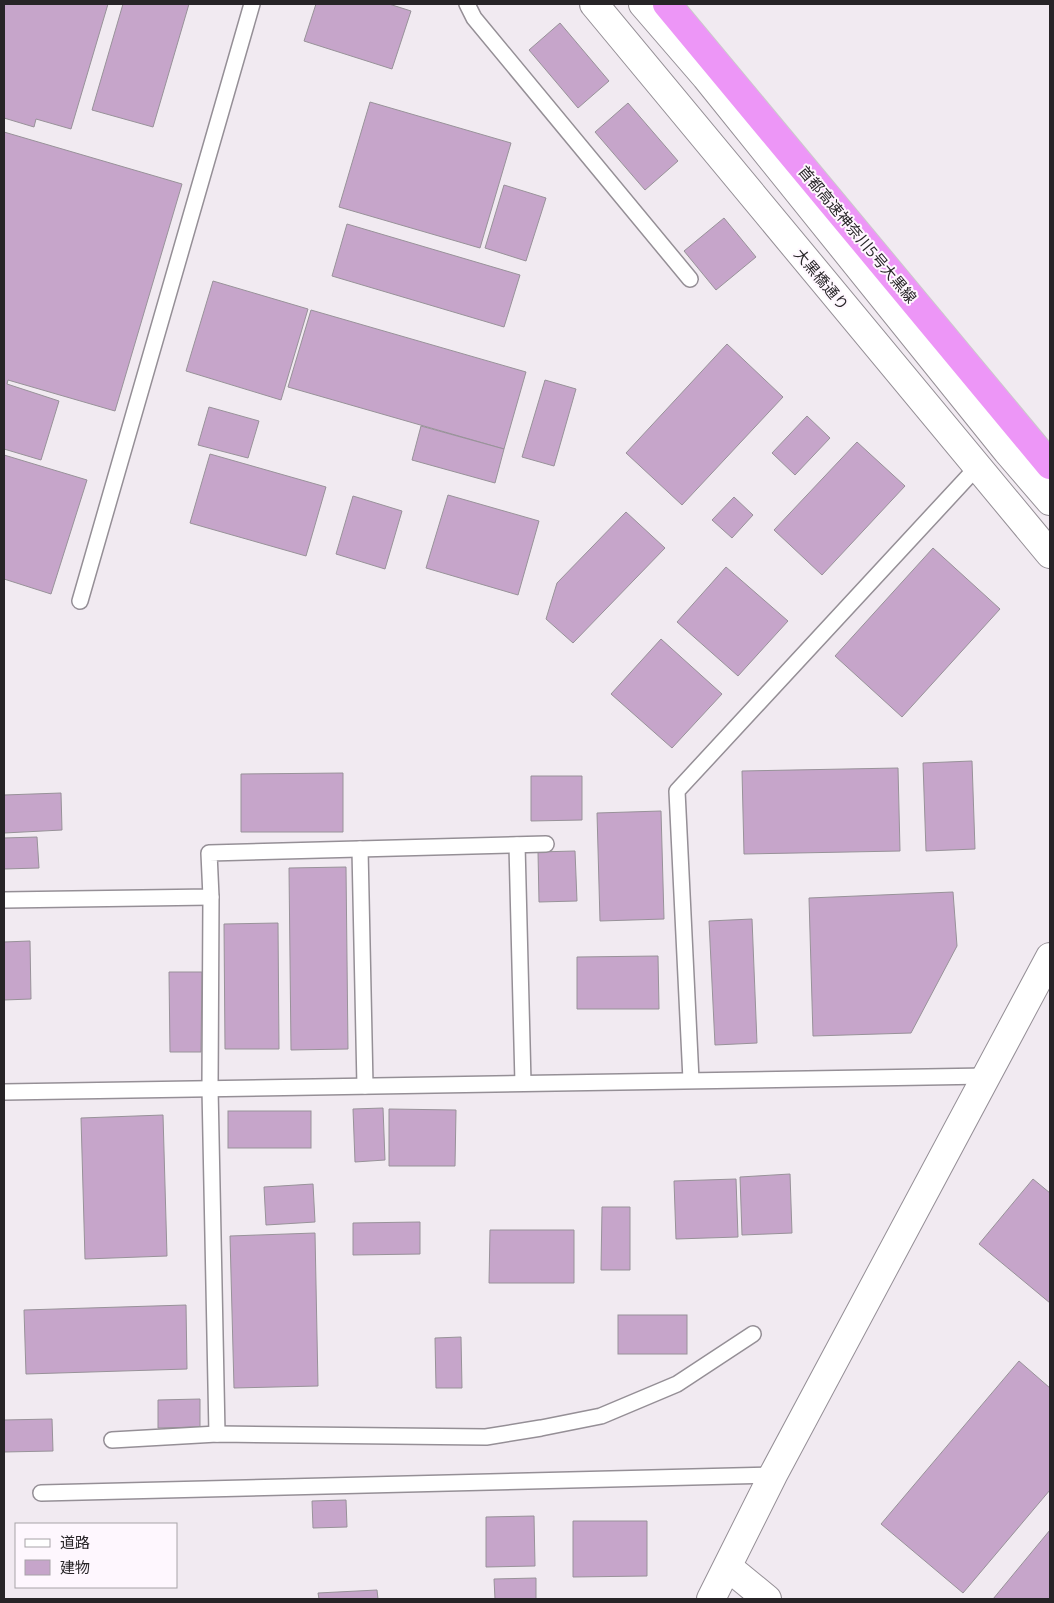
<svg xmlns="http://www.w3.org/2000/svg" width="1054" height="1603" font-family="'Open Sans','Noto Sans JP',sans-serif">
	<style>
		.building { fill: #c6a5ca; stroke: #989299 }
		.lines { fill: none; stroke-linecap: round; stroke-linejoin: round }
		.lane-casing { stroke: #958f96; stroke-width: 18 }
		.street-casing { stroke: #958f96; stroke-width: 30 }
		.secondary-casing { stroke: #958f96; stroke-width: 30 }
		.highway-casing { stroke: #cbcacb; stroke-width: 30 }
		.lane { stroke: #fff; stroke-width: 15 }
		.street { stroke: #fff; stroke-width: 28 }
		.secondary { stroke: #fff; stroke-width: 28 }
		.highway { stroke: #ed96f7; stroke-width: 28 }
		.labels { text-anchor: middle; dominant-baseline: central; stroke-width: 4; stroke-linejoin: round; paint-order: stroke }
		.street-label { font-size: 15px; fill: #272427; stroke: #fef7fe }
	</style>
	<rect width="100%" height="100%" fill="#f1eaf1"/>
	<g class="building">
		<path d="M 4,4 L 108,4 L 71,129 L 36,119 L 34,127 L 4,118 Z"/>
		<path d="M 123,4 L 189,4 L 153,127 L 92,110 Z"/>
		<path d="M 316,4 L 389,4 L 411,11 L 392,69 L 304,41 Z"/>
		<path d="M 560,23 L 609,81 L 578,108 L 529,50 Z"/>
		<path d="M 370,102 L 511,143 L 480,248 L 339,207 Z"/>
		<path d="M 628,103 L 678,161 L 645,190 L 595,132 Z"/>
		<path d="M 4,132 L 182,184 L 115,411 L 8,380 L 7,384 L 59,401 L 41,460 L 4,449 Z"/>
		<path d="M 504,185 L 546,198 L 526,261 L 485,248 Z"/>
		<path d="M 724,218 L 756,257 L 716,290 L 684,251 Z"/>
		<path d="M 347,224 L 520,275 L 504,327 L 332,276 Z"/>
		<path d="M 213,281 L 308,309 L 281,400 L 186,371 Z"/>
		<path d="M 311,310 L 526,372 L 504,449 L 288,387 Z"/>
		<path d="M 727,344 L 783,397 L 682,505 L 626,453 Z"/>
		<path d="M 545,380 L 576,389 L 554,466 L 522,457 Z"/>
		<path d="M 209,407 L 259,421 L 248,458 L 198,445 Z"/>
		<path d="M 807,416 L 830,438 L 795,475 L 772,453 Z"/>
		<path d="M 421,426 L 504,449 L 495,483 L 412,460 Z"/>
		<path d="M 857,442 L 905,486 L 822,575 L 774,530 Z"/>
		<path d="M 210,454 L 326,487 L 306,556 L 190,523 Z"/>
		<path d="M 4,455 L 87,480 L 51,594 L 4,579 Z"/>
		<path d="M 448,495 L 539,521 L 518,595 L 426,568 Z"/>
		<path d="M 353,496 L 402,511 L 385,569 L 336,554 Z"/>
		<path d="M 734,497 L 753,515 L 732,538 L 712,520 Z"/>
		<path d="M 626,512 L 665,548 L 573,643 L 546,619 L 557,583 Z"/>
		<path d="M 933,548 L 1000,609 L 902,717 L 835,656 Z"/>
		<path d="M 726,567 L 788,621 L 738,676 L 677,622 Z"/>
		<path d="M 661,639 L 722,694 L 672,748 L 611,694 Z"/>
		<path d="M 972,761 L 975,849 L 926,851 L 923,763 Z"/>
		<path d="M 898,768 L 900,851 L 744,854 L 742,771 Z"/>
		<path d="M 343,773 L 343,832 L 241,832 L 241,774 Z"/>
		<path d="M 531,776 L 582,776 L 582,820 L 531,821 Z"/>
		<path d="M 61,793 L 62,830 L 4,833 L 4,795 Z"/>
		<path d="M 661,811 L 664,919 L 600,921 L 597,813 Z"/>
		<path d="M 37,837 L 39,868 L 4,869 L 4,838 Z"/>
		<path d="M 575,851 L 577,901 L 539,902 L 538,852 Z"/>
		<path d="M 346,867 L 348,1049 L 291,1050 L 289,868 Z"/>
		<path d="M 953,892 L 957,946 L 911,1033 L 813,1036 L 809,898 Z"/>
		<path d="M 752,919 L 757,1043 L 715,1045 L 709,921 Z"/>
		<path d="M 278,923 L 279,1049 L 225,1049 L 224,924 Z"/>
		<path d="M 30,941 L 31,999 L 4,1000 L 4,942 Z"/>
		<path d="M 658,956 L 659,1009 L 577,1009 L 577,957 Z"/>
		<path d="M 169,972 L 202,972 L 201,1052 L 170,1052 Z"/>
		<path d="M 383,1108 L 385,1160 L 355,1162 L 353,1109 Z"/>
		<path d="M 389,1109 L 456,1110 L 455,1166 L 389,1166 Z"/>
		<rect x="228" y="1111" width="83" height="37"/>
		<path d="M 163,1115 L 167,1256 L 85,1259 L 81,1118 Z"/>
		<path d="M 790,1174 L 792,1233 L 742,1235 L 740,1177 Z"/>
		<path d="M 736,1179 L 738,1237 L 676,1239 L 674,1181 Z"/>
		<path d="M 1033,1179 L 1050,1193 L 1050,1303 L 979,1244 Z"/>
		<path d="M 313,1184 L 315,1222 L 266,1225 L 264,1187 Z"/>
		<path d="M 602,1207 L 630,1207 L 630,1270 L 601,1270 Z"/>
		<path d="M 420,1222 L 420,1254 L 353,1255 L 353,1223 Z"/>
		<path d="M 490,1230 L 574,1230 L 574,1283 L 489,1283 Z"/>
		<path d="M 315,1233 L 318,1386 L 234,1388 L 230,1236 Z"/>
		<path d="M 186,1305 L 187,1369 L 26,1374 L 24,1310 Z"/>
		<rect x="618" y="1315" width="69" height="39"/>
		<path d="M 461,1337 L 462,1388 L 436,1388 L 435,1338 Z"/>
		<path d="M 1019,1361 L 1050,1388 L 1050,1490 L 963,1593 L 881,1524 Z"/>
		<path d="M 200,1399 L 200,1427 L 158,1428 L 158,1400 Z"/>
		<path d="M 52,1419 L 53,1451 L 4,1452 L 4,1420 Z"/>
		<path d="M 346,1500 L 347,1527 L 313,1528 L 312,1501 Z"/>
		<path d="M 534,1516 L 535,1566 L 486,1567 L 486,1517 Z"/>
		<path d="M 573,1521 L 647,1521 L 647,1576 L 573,1577 Z"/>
		<path d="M 1050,1530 L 1050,1599 L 993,1599 Z"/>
		<path d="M 536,1578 L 536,1599 L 495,1599 L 494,1579 Z"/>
		<path d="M 377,1590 L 378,1599 L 319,1599 L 318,1593 Z"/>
	</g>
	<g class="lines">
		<g class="lane-casing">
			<g id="lane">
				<path d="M 467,4 L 474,18 L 690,279"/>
				<path d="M 80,601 L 252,4"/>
				<path d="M 517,845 L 523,1083"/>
				<path d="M 360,849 L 365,1086"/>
				<path d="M 211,897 L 210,1088 L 217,1434"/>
				<path d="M 4,900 L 211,897 L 209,853 L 546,844"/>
				<path d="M 691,1080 L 677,791 L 978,466"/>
				<path d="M 4,1092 L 987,1076"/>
				<path d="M 112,1440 L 217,1434 L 486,1437 L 541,1428 L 601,1416 L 677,1384 L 753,1334"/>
				<path d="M 41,1493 L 773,1475"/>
			</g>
		</g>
		<g class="street-casing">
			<path id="street" d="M 728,1567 L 767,1599"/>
		</g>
		<g class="secondary-casing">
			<g id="secondary">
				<path d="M 594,4 L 1050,554"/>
				<path d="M 643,4 L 706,77 L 1007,451 L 1050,501"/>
				<path d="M 711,1599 L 773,1475 L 1050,957"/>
			</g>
		</g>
		<g class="highway-casing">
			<path id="highway" d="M 667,4 L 1050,465"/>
		</g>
		<use href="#lane" class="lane"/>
		<use href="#street" class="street"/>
		<use href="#secondary" class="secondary"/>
		<use href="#highway" class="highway"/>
	</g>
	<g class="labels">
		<g class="street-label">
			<text transform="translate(858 234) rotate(50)">首都高速神奈川5号大黒線</text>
			<text transform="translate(822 279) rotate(50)">大黒橋通り</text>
		</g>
	</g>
	<rect width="1054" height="1603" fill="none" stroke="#272427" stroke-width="10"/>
	<rect x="15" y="1523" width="162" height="65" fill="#fef7fe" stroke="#a8a3a8"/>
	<rect x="25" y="1539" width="25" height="8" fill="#ffffff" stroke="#a8a3a8"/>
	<text x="60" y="1548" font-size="15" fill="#272427">道路</text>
	<rect x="25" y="1560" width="25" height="15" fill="#c6a5ca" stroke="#a8a3a8"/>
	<text x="60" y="1573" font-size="15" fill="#272427">建物</text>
</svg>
